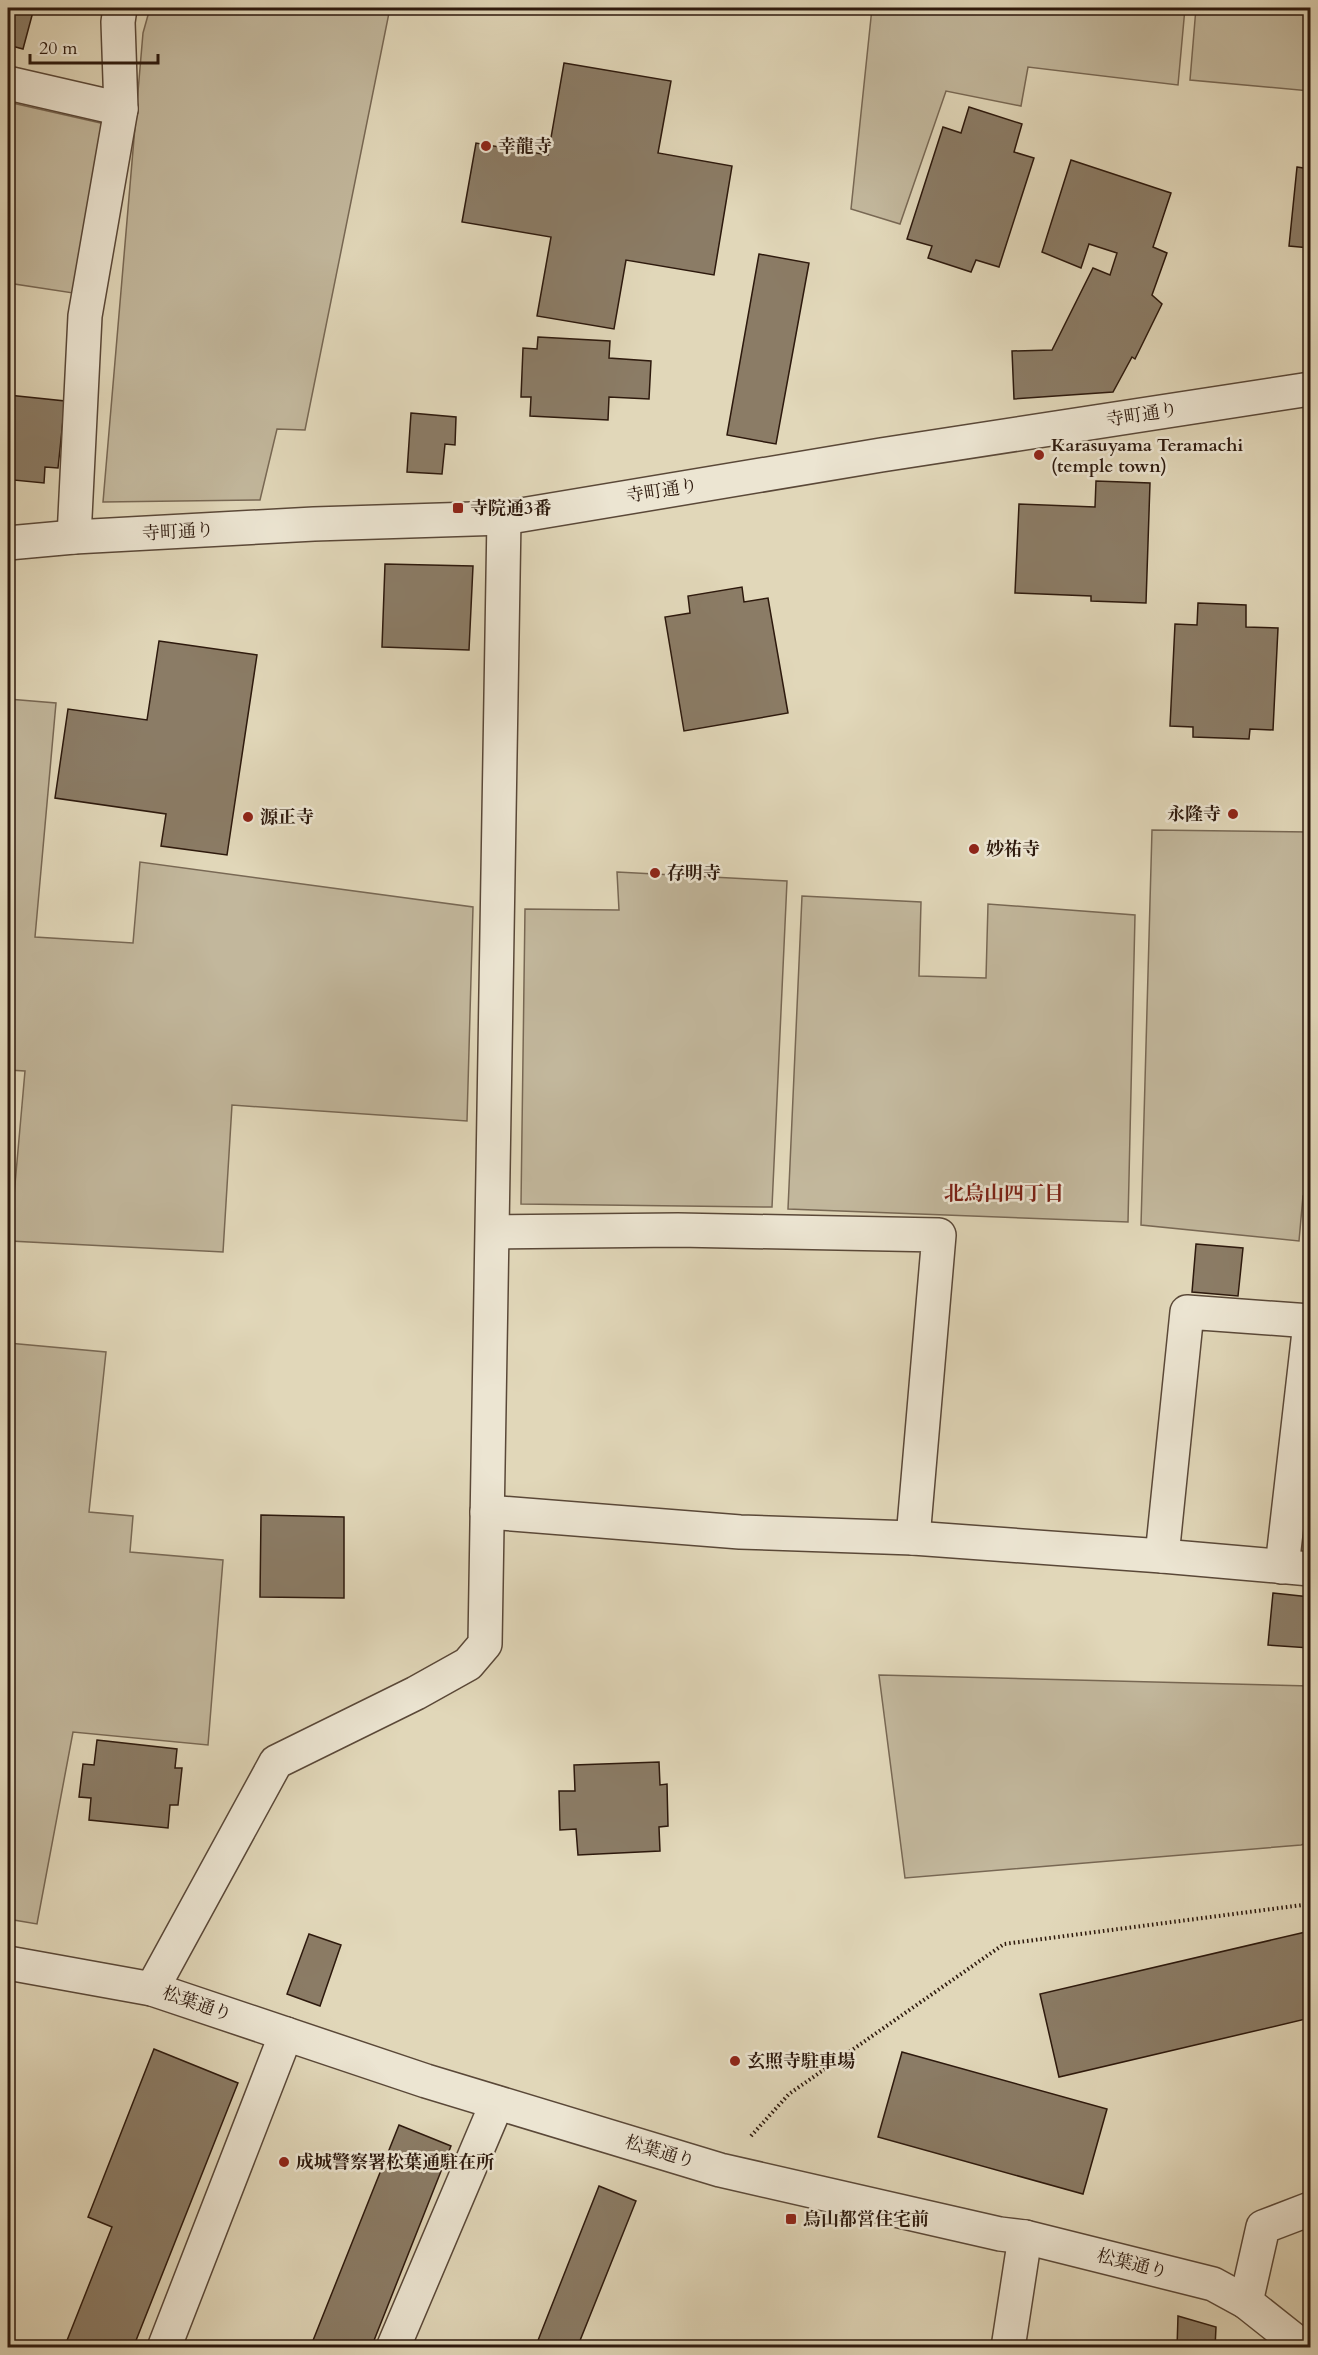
<svg xmlns="http://www.w3.org/2000/svg" width="1318" height="2355" font-family="Cardo,'Noto Serif JP',serif">
	<style>
		.green { fill: #c2b79c; stroke: #786854; stroke-width: 1.5 }
		.building { fill: #8b7c66; stroke: #2d190d; stroke-width: 1.5 }
		.lines { fill: none; stroke-linecap: round; stroke-linejoin: round }
		.minor-casing { stroke: #5a4838; stroke-width: 36 }
		.path { stroke: #2d190d; stroke-width: 4; stroke-dasharray: 1.5 3; stroke-linecap: butt }
		.minor { stroke: #ece5d2; stroke-width: 33 }
		.poi-dot { fill: #8f2418; stroke: #ece5d2; stroke-width: 2 }
		.labels { text-anchor: middle; dominant-baseline: central; stroke-width: 5; stroke-linejoin: round; paint-order: stroke }
		.poi-label { font-size: 18px; font-weight: bold; fill: #2d190d; stroke: #ece5d2; text-anchor: start }
		.street-label { font-size: 18px; fill: #2d190d; stroke: #ece5d2 }
		.neighbourhood-label { font-size: 20px; font-weight: bold; fill: #7a1f14; stroke: #ece5d2 }
	</style>
	<rect width="100%" height="100%" fill="#e1d7b9"/>
	<filter id="stains"><feTurbulence type="fractalNoise" baseFrequency=".00333" numOctaves="4"/><feColorMatrix values="0 0 0 0 .2 0 0 0 0 .09 0 0 0 0 .02 0 0 0 .5 -.17"/></filter>
	<radialGradient id="worn" r=".72"><stop offset=".6" stop-color="#630" stop-opacity="0"/><stop offset="1" stop-color="#630" stop-opacity=".3"/></radialGradient>
	<g class="green">
		<path d="M 150,8 L 358,8 L 358,11 L 389,13 L 305,430 L 277,429 L 260,500 L 103,502 L 143,33 Z"/>
		<path d="M 872,8 L 1185,8 L 1178,85 L 1028,67 L 1021,106 L 946,91 L 900,224 L 851,209 Z"/>
		<path d="M 1196,8 L 1310,8 L 1310,91 L 1190,80 Z"/>
		<path d="M 8,102 L 105,124 L 73,293 L 8,283 Z"/>
		<path d="M 8,699 L 56,703 L 35,937 L 133,943 L 140,862 L 473,907 L 467,1121 L 232,1105 L 223,1252 L 10,1241 L 25,1071 L 8,1070 Z"/>
		<path d="M 1152,830 L 1310,832 L 1310,1196 L 1303,1196 L 1299,1241 L 1141,1225 Z"/>
		<path d="M 617,872 L 787,881 L 772,1207 L 521,1204 L 525,909 L 619,910 Z"/>
		<path d="M 802,896 L 921,902 L 919,976 L 986,978 L 988,904 L 1135,915 L 1128,1222 L 788,1209 Z"/>
		<path d="M 8,1343 L 106,1352 L 89,1512 L 133,1516 L 130,1552 L 223,1560 L 208,1745 L 73,1732 L 37,1924 L 8,1919 Z"/>
		<path d="M 879,1675 L 1310,1686 L 1310,1842 L 1301,1845 L 905,1878 Z"/>
	</g>
	<g class="building">
		<path d="M 8,8 L 34,8 L 23,49 L 8,45 Z"/>
		<path d="M 564,63 L 671,81 L 658,153 L 732,166 L 714,275 L 626,260 L 614,329 L 537,316 L 551,237 L 462,222 L 476,143 L 548,155 Z"/>
		<path d="M 969,107 L 1022,124 L 1014,152 L 1034,158 L 999,267 L 976,260 L 971,272 L 928,258 L 932,246 L 907,239 L 943,127 L 961,133 Z"/>
		<path d="M 1071,160 L 1171,193 L 1153,247 L 1167,253 L 1152,295 L 1162,304 L 1135,359 L 1132,357 L 1113,392 L 1014,399 L 1012,351 L 1052,350 L 1093,268 L 1110,275 L 1117,253 L 1089,244 L 1081,268 L 1042,252 Z"/>
		<path d="M 1297,167 L 1310,169 L 1310,248 L 1289,246 Z"/>
		<path d="M 759,254 L 809,263 L 776,444 L 727,435 Z"/>
		<path d="M 538,337 L 610,341 L 609,358 L 651,361 L 649,399 L 609,397 L 608,420 L 530,416 L 531,397 L 521,397 L 523,348 L 537,349 Z"/>
		<path d="M 8,395 L 65,401 L 58,468 L 45,467 L 44,483 L 14,480 L 12,501 L 8,500 Z"/>
		<path d="M 411,413 L 456,417 L 455,445 L 445,444 L 442,474 L 407,472 Z"/>
		<path d="M 1096,481 L 1150,483 L 1146,603 L 1091,601 L 1091,596 L 1015,593 L 1019,504 L 1095,507 Z"/>
		<path d="M 385,564 L 473,566 L 469,650 L 382,647 Z"/>
		<path d="M 742,587 L 744,602 L 768,598 L 788,713 L 684,731 L 665,617 L 690,613 L 688,596 Z"/>
		<path d="M 1198,603 L 1246,605 L 1246,627 L 1278,628 L 1273,730 L 1250,729 L 1249,739 L 1193,737 L 1193,727 L 1170,726 L 1175,624 L 1197,625 Z"/>
		<path d="M 159,641 L 257,655 L 227,855 L 161,846 L 166,814 L 55,798 L 68,709 L 147,720 Z"/>
		<path d="M 1196,1244 L 1243,1248 L 1238,1296 L 1192,1292 Z"/>
		<path d="M 261,1515 L 344,1517 L 344,1598 L 260,1597 Z"/>
		<path d="M 1273,1593 L 1310,1597 L 1310,1648 L 1268,1645 Z"/>
		<path d="M 97,1740 L 177,1749 L 175,1768 L 182,1768 L 178,1805 L 170,1805 L 168,1828 L 89,1820 L 91,1798 L 79,1797 L 83,1764 L 94,1765 Z"/>
		<path d="M 659,1762 L 660,1785 L 667,1784 L 668,1826 L 659,1827 L 660,1851 L 578,1855 L 576,1829 L 560,1830 L 559,1791 L 575,1791 L 574,1765 Z"/>
		<path d="M 1310,1931 L 1310,2018 L 1059,2077 L 1040,1994 Z"/>
		<path d="M 309,1934 L 341,1945 L 320,2006 L 287,1994 Z"/>
		<path d="M 154,2049 L 238,2083 L 133,2348 L 64,2348 L 112,2227 L 88,2217 Z"/>
		<path d="M 902,2052 L 1107,2109 L 1083,2194 L 878,2137 Z"/>
		<path d="M 399,2125 L 451,2146 L 371,2348 L 310,2348 Z"/>
		<path d="M 599,2186 L 636,2201 L 577,2348 L 535,2348 Z"/>
		<path d="M 1178,2316 L 1216,2327 L 1215,2348 L 1177,2348 Z"/>
	</g>
	<g class="lines">
		<g class="minor-casing">
			<g id="minor">
				<path d="M 8,83 L 121,109"/>
				<path d="M 74,537 L 85,316 L 121,109 L 118,22 L 120,8"/>
				<path d="M 8,543 L 74,537 L 314,524 L 504,518 L 881,455 L 1310,389"/>
				<path d="M 493,1232 L 678,1230 L 939,1235 L 913,1538"/>
				<path d="M 487,1512 L 740,1532 L 913,1538 L 1162,1556 L 1310,1569"/>
				<path d="M 1162,1556 L 1187,1312 L 1310,1321"/>
				<path d="M 1282,1567 L 1310,1323"/>
				<path d="M 8,1963 L 152,1989 L 426,2081 L 720,2170 L 1000,2234 L 1025,2237 L 1213,2284 L 1246,2302 L 1304,2348"/>
				<path d="M 152,1989 L 276,1762 L 416,1693 L 468,1664 L 485,1644 L 504,518"/>
				<path d="M 1246,2302 L 1263,2227 L 1310,2209"/>
				<path d="M 164,2348 L 286,2034"/>
				<path d="M 393,2348 L 497,2103"/>
				<path d="M 1008,2348 L 1025,2237"/>
			</g>
		</g>
		<path class="path" d="M 751,2136 L 789,2094 L 1004,1944 L 1310,1904"/>
		<use href="#minor" class="minor"/>
	</g>
	<g class="poi-dot">
		<circle cx="486" cy="146" r="6"/>
		<circle cx="1039" cy="455" r="6"/>
		<rect x="452" y="502" width="12" height="12" rx="3"/>
		<circle cx="1233" cy="814" r="6"/>
		<circle cx="248" cy="817" r="6"/>
		<circle cx="974" cy="849" r="6"/>
		<circle cx="655" cy="873" r="6"/>
		<circle cx="735" cy="2061" r="6"/>
		<circle cx="284" cy="2162" r="6"/>
		<rect x="785" y="2213" width="12" height="12" rx="3"/>
	</g>
	<g class="labels">
		<g class="poi-label">
			<text x="498" y="146">幸龍寺</text>
			<text x="1051" y="445">Karasuyama Teramachi<tspan x="1051" dy="21">(temple town)</tspan></text>
			<text x="470" y="508">寺院通3番</text>
			<text x="1221" y="814" text-anchor="end">永隆寺</text>
			<text x="260" y="817">源正寺</text>
			<text x="986" y="849">妙祐寺</text>
			<text x="667" y="873">存明寺</text>
			<text x="747" y="2061">玄照寺駐車場</text>
			<text x="296" y="2162">成城警察署松葉通駐在所</text>
			<text x="803" y="2219">烏山都営住宅前</text>
		</g>
		<g class="street-label">
			<text transform="translate(1142 415) rotate(-9)">寺町通り</text>
			<text transform="translate(662 491) rotate(-9)">寺町通り</text>
			<text transform="translate(178 532) rotate(-3)">寺町通り</text>
			<text transform="translate(197 2004) rotate(19)">松葉通り</text>
			<text transform="translate(660 2152) rotate(17)">松葉通り</text>
			<text transform="translate(1132 2264) rotate(14)">松葉通り</text>
		</g>
		<g class="neighbourhood-label">
			<text x="1004" y="1193">北烏山四丁目</text>
		</g>
	</g>
	<rect width="1318" height="2355" fill="none" stroke="#e1d7b9" stroke-width="30"/>
	<rect x="9" y="9" width="1300" height="2337" fill="none" stroke="#2d190d" stroke-width="3"/>
	<rect x="15" y="15" width="1288" height="2325" fill="none" stroke="#2d190d" stroke-width="1.5"/>
	<path d="M30 54v9h128v-9" fill="none" stroke="#2d190d" stroke-width="3"/>
	<text x="39" y="54" font-size="18" fill="#2d190d" stroke="#ece5d2" stroke-width="4.5" paint-order="stroke">20 m</text>
	<rect width="100%" height="100%" filter="url(#stains)"/>
	<rect width="100%" height="100%" fill="url(#worn)"/>
</svg>
